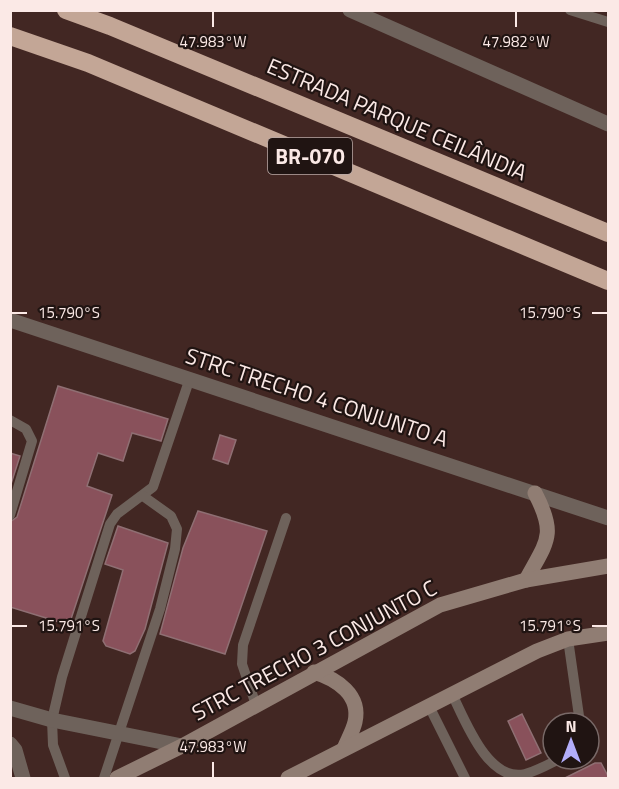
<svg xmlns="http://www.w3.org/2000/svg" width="619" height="789" font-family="'Titillium Web',sans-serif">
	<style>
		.building { fill: #89515b; stroke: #8f6f73; stroke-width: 1.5 }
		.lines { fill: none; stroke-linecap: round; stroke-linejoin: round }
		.service { stroke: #6e625b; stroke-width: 10 }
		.tertiary { stroke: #6e625b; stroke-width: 15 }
		.secondary { stroke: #907d73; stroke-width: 15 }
		.motorway { stroke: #c3a696; stroke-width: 18 }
		.ticks { fill: none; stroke: #fbe9e6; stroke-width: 2 }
		.labels { text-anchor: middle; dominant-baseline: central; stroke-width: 4.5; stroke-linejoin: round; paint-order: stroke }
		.shield { fill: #201412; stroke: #b9a9a6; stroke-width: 1.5 }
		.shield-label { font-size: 21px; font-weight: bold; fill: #fbe9e6 }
		.street-label { font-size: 22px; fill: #fbe9e6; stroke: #201412 }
		.ticks-label { font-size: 15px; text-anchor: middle; fill: #fbe9e6; stroke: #201412; stroke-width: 4.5; stroke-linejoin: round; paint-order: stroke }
	</style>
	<rect width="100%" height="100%" fill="#422723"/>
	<g class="building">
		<path d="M 58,386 L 168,419 L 161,441 L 132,433 L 123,461 L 98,453 L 87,486 L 112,495 L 69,625 L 10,607 L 10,522 L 17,517 Z"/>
		<path d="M 220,435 L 236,440 L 228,464 L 213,459 Z"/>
		<path d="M 10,453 L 20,456 L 10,487 Z"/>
		<path d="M 198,511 L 267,531 L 225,654 L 160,634 L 183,548 Z"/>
		<path d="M 118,526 L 168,543 L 145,629 L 135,651 L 130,654 L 106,646 L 103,641 L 123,570 L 105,564 Z"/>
		<path d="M 522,714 L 541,753 L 526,760 L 508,721 Z"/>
		<path d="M 595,763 L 601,763 L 609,778 L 565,778 Z"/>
	</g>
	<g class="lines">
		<g class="service">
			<path d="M 570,10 L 608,22"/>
			<path d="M 10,420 L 26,429 L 32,441 L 10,515"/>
			<path d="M 568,639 L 580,723"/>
			<path d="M 452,694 C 465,720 488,783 525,774 C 537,771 549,764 559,759"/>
			<path d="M 256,705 L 242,664 L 243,645 L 286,518"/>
			<path d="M 429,706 L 465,778"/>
			<path d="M 65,778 L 53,745 L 52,720 L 62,677 L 110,524 L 117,514 L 153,487 L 190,378"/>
			<path d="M 104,778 L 160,609 L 175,549 L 177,529 L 171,516 L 143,496"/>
		</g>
		<g class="tertiary">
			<path d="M 350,10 L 608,124"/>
			<path d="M 10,320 L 608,518"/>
			<path d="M 10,708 L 52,720 L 182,746"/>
			<path d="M 10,744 L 15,750 L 23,778"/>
		</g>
		<g class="secondary">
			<path d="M 526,580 C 547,541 557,535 535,493"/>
			<path d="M 314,672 C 337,679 361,695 355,722 C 353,731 347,741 344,749"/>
			<path d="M 117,778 L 182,746 L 440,605 L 526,580 L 608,566"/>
			<path d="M 288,778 L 537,651 L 568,639 L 608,633"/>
		</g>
		<g class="motorway">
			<path d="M 66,10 L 110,26 L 608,233"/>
			<path d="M 10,36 L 88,63 L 608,281"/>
		</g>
	</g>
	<path class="ticks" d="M 213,12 L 213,27M 516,12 L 516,27M 12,313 L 27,313M 592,313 L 607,313M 12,626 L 27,626M 592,626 L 607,626M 213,762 L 213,777"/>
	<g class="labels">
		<rect class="shield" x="268" y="138" width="84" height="36" rx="4.5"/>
		<g class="shield-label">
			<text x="310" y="156">BR-070</text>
		</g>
		<g class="street-label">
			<text transform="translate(397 119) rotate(23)">ESTRADA PARQUE CEILÂNDIA</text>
			<text transform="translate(317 397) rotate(18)">STRC TRECHO 4 CONJUNTO A</text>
			<text transform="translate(314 650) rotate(-28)">STRC TRECHO 3 CONJUNTO C</text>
		</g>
	</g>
	<g class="ticks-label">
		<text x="213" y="47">47.983°W</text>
		<text x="516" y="47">47.982°W</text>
		<text x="69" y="318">15.790°S</text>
		<text x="550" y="318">15.790°S</text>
		<text x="69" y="631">15.791°S</text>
		<text x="550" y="631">15.791°S</text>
		<text x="213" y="752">47.983°W</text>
	</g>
	<rect width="619" height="789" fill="none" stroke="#fbe9e6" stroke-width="24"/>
	<g transform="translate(571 741)"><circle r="28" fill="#201412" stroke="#786967" stroke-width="1.5"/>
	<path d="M0-4.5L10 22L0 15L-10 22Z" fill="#b2adf9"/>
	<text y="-9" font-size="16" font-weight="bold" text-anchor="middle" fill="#fbe9e6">N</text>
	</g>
</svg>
